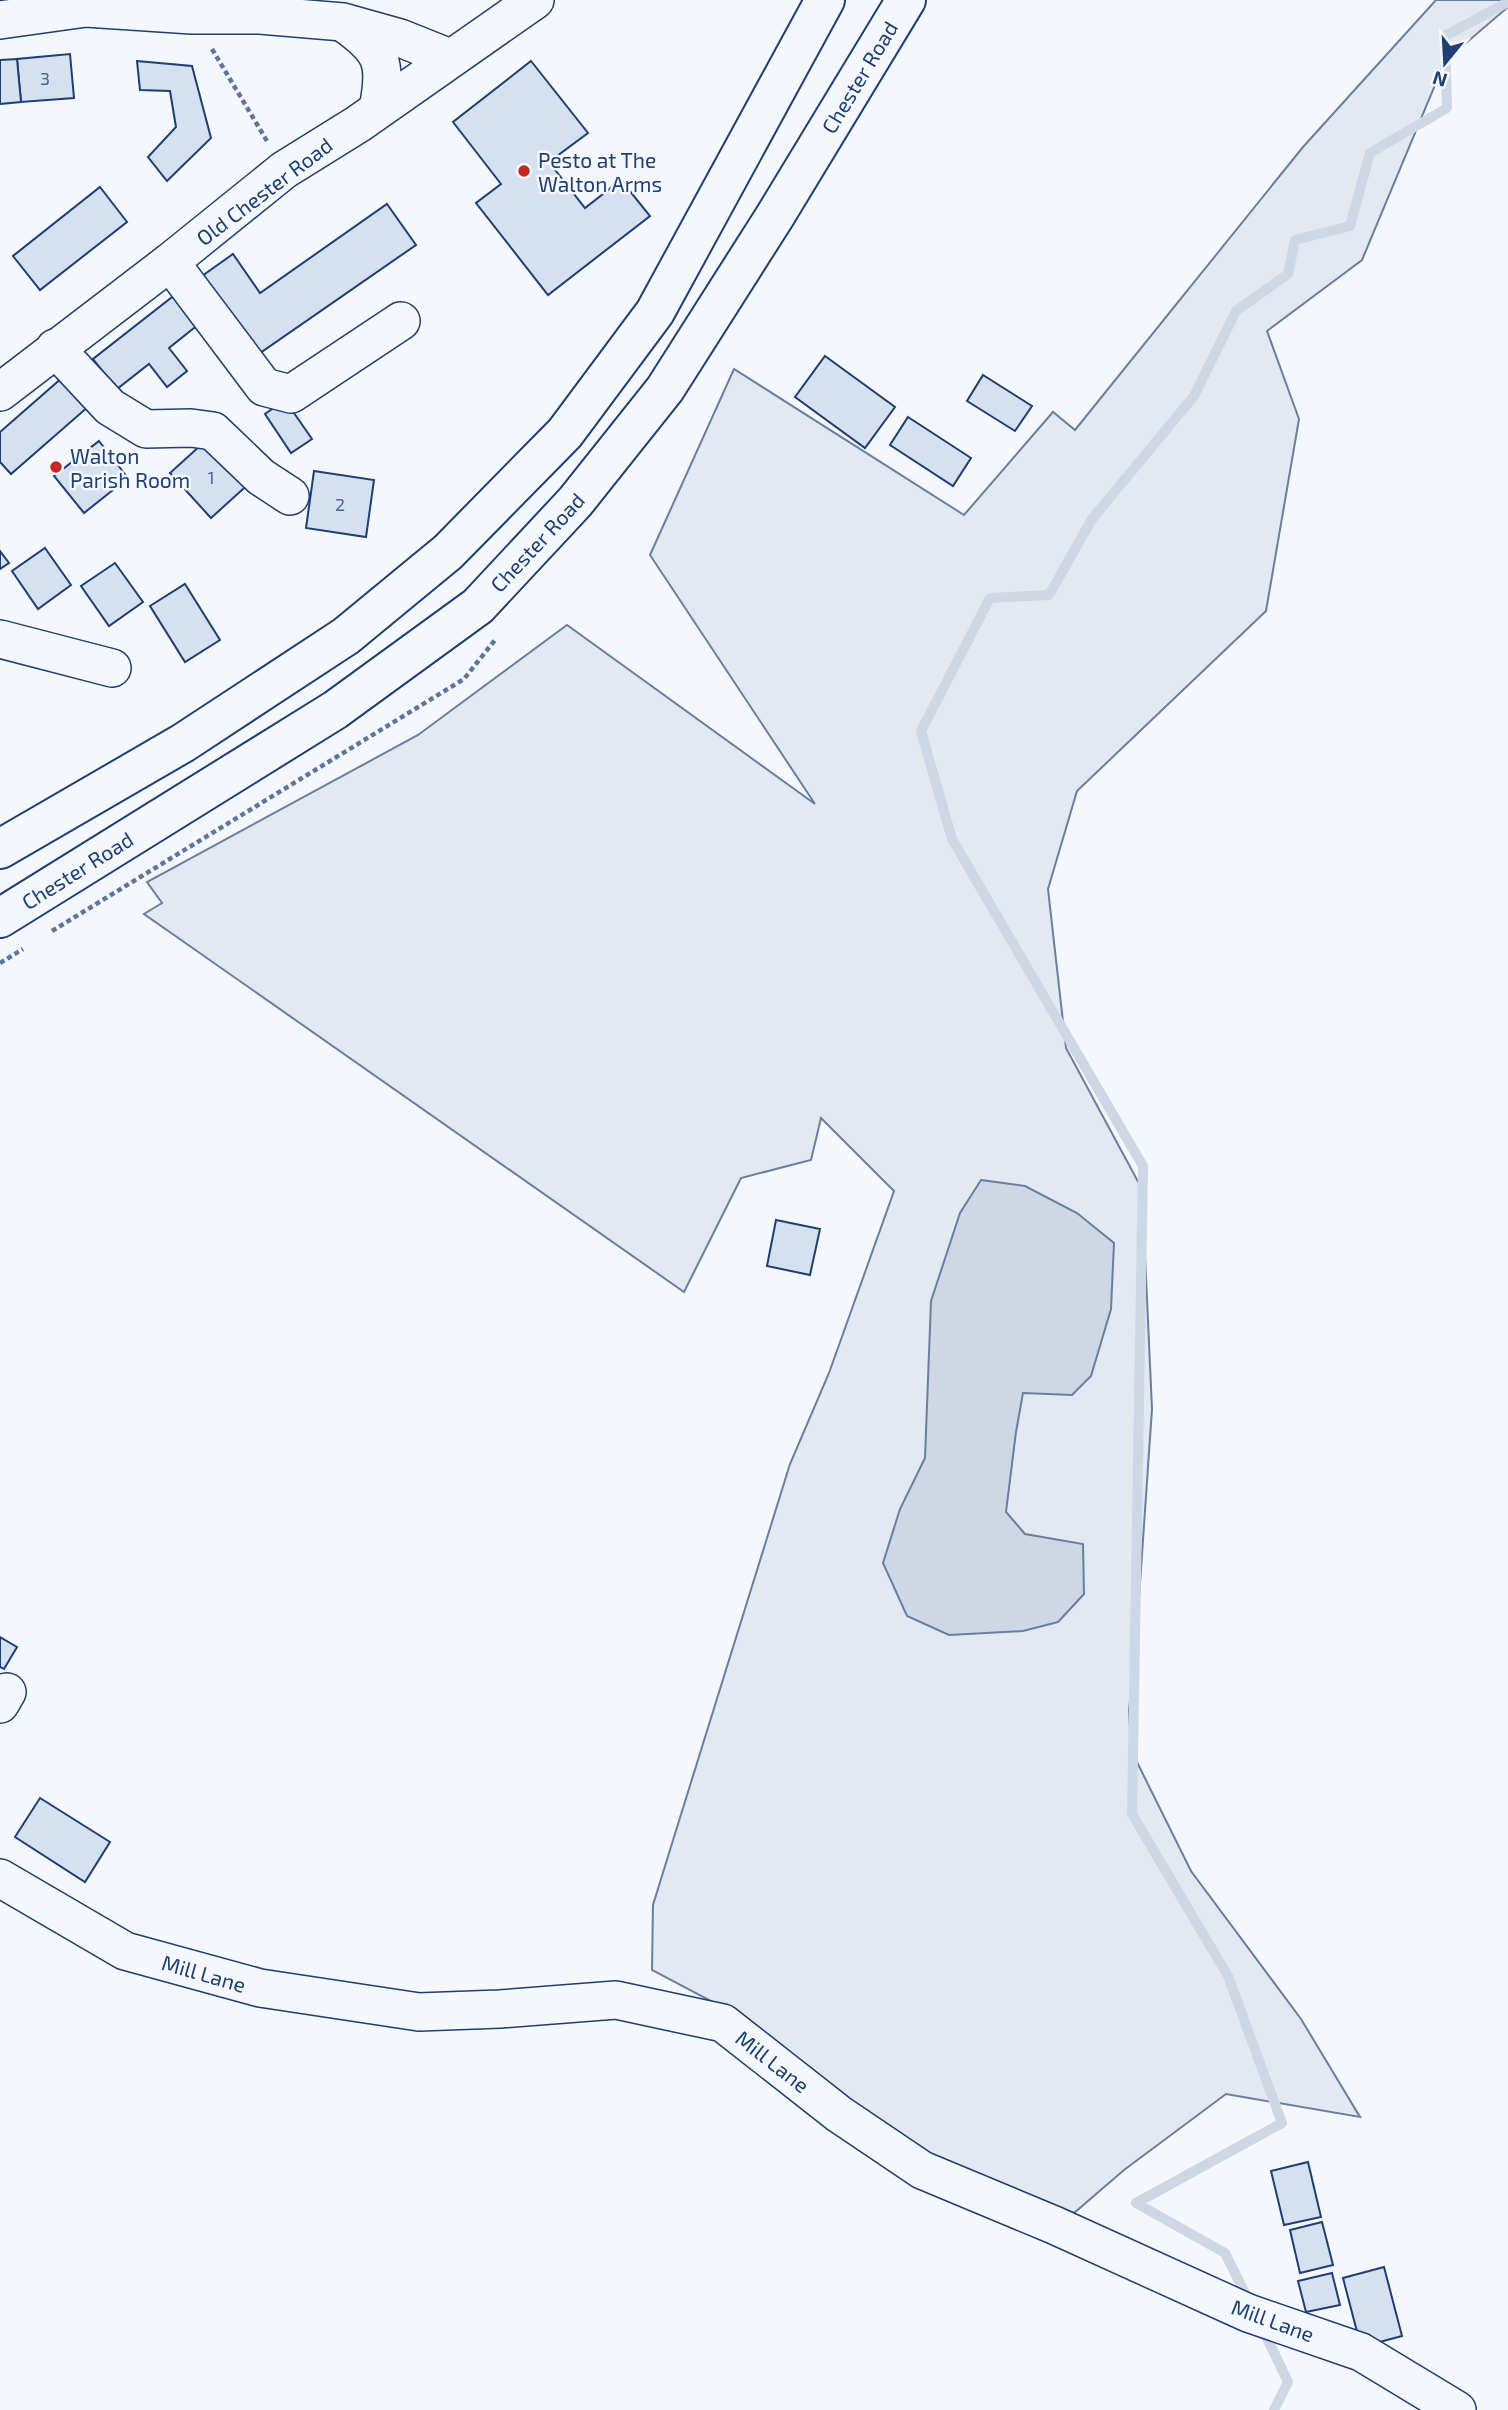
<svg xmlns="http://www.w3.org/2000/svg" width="1508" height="2410" font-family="'Exo 2',sans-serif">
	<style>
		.green { fill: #e3e9f0; stroke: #687fa3; stroke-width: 2 }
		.water { fill: #cfd7e4; stroke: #687fa3; stroke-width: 2 }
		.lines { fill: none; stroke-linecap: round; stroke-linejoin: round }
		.stream { stroke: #cfd7e4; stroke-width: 10 }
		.building { fill: #d5e0f0; stroke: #1d3f73; stroke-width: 2 }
		.minor-casing { stroke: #1d3f73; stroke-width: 40 }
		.highway-casing { stroke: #1d3f73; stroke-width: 42 }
		.path { stroke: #5e769c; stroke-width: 4.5; stroke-dasharray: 5 3.5; stroke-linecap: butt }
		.minor { stroke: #f4f7fb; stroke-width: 37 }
		.highway { stroke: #f4f7fb; stroke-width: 38 }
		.poi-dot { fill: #c62828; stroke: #f4f7fb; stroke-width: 2.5 }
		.labels { text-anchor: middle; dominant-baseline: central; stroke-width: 5; stroke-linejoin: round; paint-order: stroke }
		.number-label { font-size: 18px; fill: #4b6792 }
		.street-label { font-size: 21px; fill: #1d3f73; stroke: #f4f7fb }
		.poi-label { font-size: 21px; fill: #1d3f73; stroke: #f4f7fb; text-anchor: start }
	</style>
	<rect width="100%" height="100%" fill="#f4f7fb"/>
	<path class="green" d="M 1436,0 L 1508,0 L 1508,7 L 1445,61 L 1362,260 L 1267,331 L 1299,419 L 1266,611 L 1077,791 L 1048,889 L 1066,1048 L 1142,1189 L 1152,1409 L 1135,1656 L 1129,1710 L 1131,1750 L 1191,1871 L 1301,2019 L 1360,2117 L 1226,2094 L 1124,2170 L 1074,2213 L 935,2159 L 861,2112 L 728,2010 L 652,1970 L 653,1905 L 674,1837 L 790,1464 L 829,1373 L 894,1191 L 821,1118 L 811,1160 L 741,1178 L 684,1292 L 144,914 L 162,903 L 147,882 L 418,735 L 567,625 L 815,804 L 650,555 L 734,369 L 964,515 L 1053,412 L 1075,430 L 1303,147 Z"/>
	<path class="water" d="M 981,1180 L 1025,1186 L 1077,1213 L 1114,1243 L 1111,1309 L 1091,1376 L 1072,1395 L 1023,1393 L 1016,1432 L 1006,1512 L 1025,1534 L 1083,1544 L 1084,1594 L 1058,1622 L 1023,1631 L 949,1635 L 907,1616 L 883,1563 L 900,1509 L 925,1458 L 931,1301 L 960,1213 Z"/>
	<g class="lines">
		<g class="stream">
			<path d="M 1249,2301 L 1225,2253 L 1136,2203 L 1282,2123 L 1228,1976 L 1132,1814 L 1143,1166 L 952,839 L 921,731 L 990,598 L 1049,595 L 1092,519 L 1194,396 L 1236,311 L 1288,274 L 1295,240 L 1350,226 L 1370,153 L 1447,108 L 1445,36 L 1508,2"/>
			<path d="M 1263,2330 L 1288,2382 L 1274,2410"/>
		</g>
	</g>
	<g class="building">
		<path d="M 70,54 L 74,98 L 21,102 L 17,59 Z"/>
		<path d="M 17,59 L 21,102 L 0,104 L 0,60 Z"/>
		<path d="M 137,61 L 192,66 L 211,138 L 167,181 L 148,157 L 176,127 L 170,91 L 140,90 Z"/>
		<path d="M 531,61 L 588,133 L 549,162 L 585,208 L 621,180 L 650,216 L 548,295 L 476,203 L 501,184 L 453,122 Z"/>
		<path d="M 100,187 L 127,222 L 40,290 L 13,256 Z"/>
		<path d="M 387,204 L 416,245 L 250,360 L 195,281 L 233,254 L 260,293 Z"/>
		<path d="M 176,294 L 199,324 L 169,348 L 187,371 L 167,387 L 149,364 L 117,389 L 93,359 Z"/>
		<path d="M 825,356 L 895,407 L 865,448 L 795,397 Z"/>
		<path d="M 983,375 L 1032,406 L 1015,431 L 967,401 Z"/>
		<path d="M 63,377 L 89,406 L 11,474 L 0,462 L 0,432 Z"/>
		<path d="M 285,400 L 312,439 L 291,453 L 265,414 Z"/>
		<path d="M 908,417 L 971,458 L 953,486 L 890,445 Z"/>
		<path d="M 212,435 L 253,480 L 211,518 L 170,473 Z"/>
		<path d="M 99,441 L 128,478 L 84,513 L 54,476 Z"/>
		<path d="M 314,471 L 374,480 L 366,537 L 306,528 Z"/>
		<path d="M 45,548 L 71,585 L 38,609 L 12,571 Z"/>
		<path d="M 0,551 L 9,563 L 0,569 Z"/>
		<path d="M 115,563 L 143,602 L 109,626 L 81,586 Z"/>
		<path d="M 185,584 L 220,640 L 185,662 L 150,606 Z"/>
		<path d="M 776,1220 L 820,1229 L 810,1275 L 767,1266 Z"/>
		<path d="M 0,1637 L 17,1647 L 4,1669 L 0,1667 Z"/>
		<path d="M 40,1798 L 110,1842 L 85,1882 L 15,1837 Z"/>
		<path d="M 1308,2162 L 1321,2217 L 1284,2225 L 1271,2171 Z"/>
		<path d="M 1322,2222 L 1333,2265 L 1300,2273 L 1290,2230 Z"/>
		<path d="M 1384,2267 L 1402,2336 L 1361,2347 L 1343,2278 Z"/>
		<path d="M 1332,2273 L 1340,2305 L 1306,2312 L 1298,2281 Z"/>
	</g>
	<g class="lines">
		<g class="minor-casing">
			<g id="minor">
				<path d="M 0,20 L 86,8 L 192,15 L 260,15 L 343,22 L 400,38 L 450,58"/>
				<path d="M 345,24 C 383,51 387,63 378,109"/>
				<path d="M 170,262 L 264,387 L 291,394 L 401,321"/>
				<path d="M 55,348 L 110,407 L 146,429 L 191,428 L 213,431 L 261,477 L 290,496"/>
				<path d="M 0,392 L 170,262 L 284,170 L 358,124 L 535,0"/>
				<path d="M 0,639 L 112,668"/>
				<path d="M 0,1704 L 7,1692"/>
				<path d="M 0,1878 L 125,1951 L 260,1988 L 419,2012 L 500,2009 L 616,2000 L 723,2023 L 839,2114 L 922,2170 L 1054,2225 L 1248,2313 L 1361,2352 L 1457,2410"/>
			</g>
		</g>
		<g class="highway-casing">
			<g id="highway">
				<path d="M 0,849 L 183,743 L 346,636 L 448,552 L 565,433 L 655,312 L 825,0"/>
				<path d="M 0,918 L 335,710 L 478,606 L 575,502 L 665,389 L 775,216 L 906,0"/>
			</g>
		</g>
		<g class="path">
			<path d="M 212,49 L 267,141"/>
			<path d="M 52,931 L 464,679 L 495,640"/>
			<path d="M 0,963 L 23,949"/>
		</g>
		<use href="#minor" class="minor"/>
		<use href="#highway" class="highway"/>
	</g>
	<g class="poi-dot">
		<circle cx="524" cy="171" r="7"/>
		<circle cx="56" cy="467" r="7"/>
	</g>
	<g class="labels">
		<g class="number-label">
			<text x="45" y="78">3</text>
			<text x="211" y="477">1</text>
			<text x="340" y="504">2</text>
		</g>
		<g class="street-label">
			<text transform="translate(859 77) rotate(-59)">Chester Road</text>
			<text transform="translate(264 191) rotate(-37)">Old Chester Road</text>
			<text transform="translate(537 542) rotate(-47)">Chester Road</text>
			<text transform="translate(77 870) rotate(-32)">Chester Road</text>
			<text transform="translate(204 1973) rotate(16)">Mill Lane</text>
			<text transform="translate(773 2061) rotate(38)">Mill Lane</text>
			<text transform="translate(1273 2320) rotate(20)">Mill Lane</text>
		</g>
		<g class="poi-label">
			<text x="538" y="159">Pesto at The<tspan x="538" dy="24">Walton Arms</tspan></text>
			<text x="70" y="455">Walton<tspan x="70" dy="24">Parish Room</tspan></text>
		</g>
	</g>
	<g transform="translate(1445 63) rotate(198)" stroke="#f4f7fb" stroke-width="5" paint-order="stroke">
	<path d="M0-5L12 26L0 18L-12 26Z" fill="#1d3f73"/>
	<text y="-10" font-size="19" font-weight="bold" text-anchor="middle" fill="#1d3f73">N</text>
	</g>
</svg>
